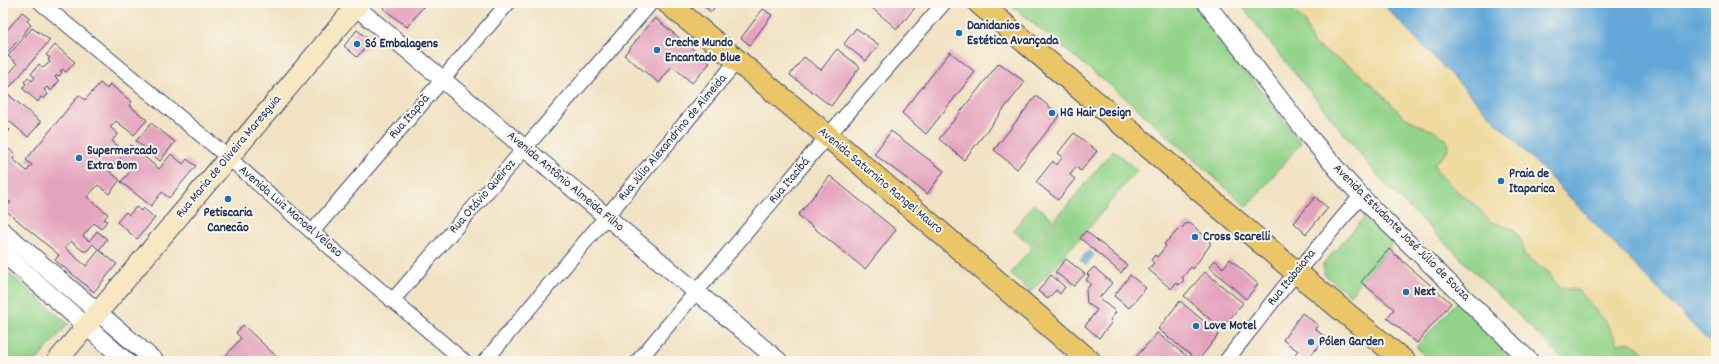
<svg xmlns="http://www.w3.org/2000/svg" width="1719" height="364" font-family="Dekko,sans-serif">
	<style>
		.green { fill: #93d38a; stroke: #578174 }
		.sand { fill: #eeda9e; stroke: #84847e }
		.water { fill: #62a7d7; stroke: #3e6b9a }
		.building { fill: #e4a3bd }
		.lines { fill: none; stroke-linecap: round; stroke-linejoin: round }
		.minor-casing { stroke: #3b4a6d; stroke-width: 16 }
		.tertiary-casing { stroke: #3b4a6d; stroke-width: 19 }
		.secondary-casing { stroke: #3b4a6d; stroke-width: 22 }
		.primary-casing { stroke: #3b4a6d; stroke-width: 24 }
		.minor { stroke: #fff; stroke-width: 14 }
		.tertiary { stroke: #fff; stroke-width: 17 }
		.secondary { stroke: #f7e8c3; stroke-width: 20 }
		.primary { stroke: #eac669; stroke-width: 22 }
		.poi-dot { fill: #1f6fb2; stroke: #fbf7ec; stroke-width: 1.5 }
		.labels { text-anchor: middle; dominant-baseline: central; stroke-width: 4; stroke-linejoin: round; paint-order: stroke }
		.poi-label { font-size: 13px; font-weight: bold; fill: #1b2f5e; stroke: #fbf7ec; text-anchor: start }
		.street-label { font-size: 13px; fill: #1b2f5e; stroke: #fbf7ec }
	</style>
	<rect width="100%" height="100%" fill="#fbf7ec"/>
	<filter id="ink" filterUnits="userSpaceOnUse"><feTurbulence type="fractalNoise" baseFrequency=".025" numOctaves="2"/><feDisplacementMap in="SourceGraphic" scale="8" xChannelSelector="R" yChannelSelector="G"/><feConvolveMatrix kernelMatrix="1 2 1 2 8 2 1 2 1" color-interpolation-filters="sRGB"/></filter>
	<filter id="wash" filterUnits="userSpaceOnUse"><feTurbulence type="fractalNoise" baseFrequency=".012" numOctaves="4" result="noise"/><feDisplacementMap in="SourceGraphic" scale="16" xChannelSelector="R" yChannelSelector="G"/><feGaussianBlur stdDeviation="0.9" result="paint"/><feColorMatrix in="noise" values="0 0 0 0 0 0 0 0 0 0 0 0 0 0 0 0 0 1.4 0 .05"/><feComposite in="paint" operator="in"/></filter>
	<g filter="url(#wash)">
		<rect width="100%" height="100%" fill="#f1e2c3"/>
		<g class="green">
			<path d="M 1008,3 L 1050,3 L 1052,5 L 1053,3 L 1194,3 L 1301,143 L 1247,207 L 1122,95 Z"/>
			<path d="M 1240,3 L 1286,3 L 1305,22 L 1313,44 L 1353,68 L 1383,95 L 1403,116 L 1421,126 L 1437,132 L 1449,143 C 1448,154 1443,157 1434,163 L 1456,190 L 1475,205 L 1491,222 L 1513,229 L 1522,242 L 1524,255 L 1549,272 L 1559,288 L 1578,290 L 1608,325 L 1618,344 L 1629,342 L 1642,350 L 1651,361 L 1565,361 L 1383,182 L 1268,40 Z"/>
			<path d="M 1113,150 L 1137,170 L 1089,228 L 1031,292 L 1010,274 Z"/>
			<path d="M 1034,204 L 1053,219 L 1031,245 L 1013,230 Z"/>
			<path d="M 1366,216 L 1371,217 L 1395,241 L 1350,295 L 1324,274 L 1323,264 Z"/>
			<path d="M 3,268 L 68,324 L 36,361 L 3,361 Z"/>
			<path d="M 1458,301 L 1517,361 L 1432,361 L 1416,347 Z"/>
			<path d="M 103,327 L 143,361 L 136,361 L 100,330 Z"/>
		</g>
		<path class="sand" d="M 1286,3 L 1382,3 L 1716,349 L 1716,361 L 1651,361 L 1642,350 L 1629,342 L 1618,344 L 1608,325 L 1578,290 L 1559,288 L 1549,272 L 1524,255 L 1522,242 L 1514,229 L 1491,222 L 1475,205 L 1456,190 L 1438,172 L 1434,163 C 1443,157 1448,154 1449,143 L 1437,132 L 1421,126 L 1403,116 L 1383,95 L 1353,68 L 1313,44 L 1305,22 Z"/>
		<g class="water">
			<path d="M 1382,3 L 1716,3 L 1716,349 L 1394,16 Z"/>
			<path d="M 1089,250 L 1094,255 L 1086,265 L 1080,260 Z"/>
		</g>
		<g id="blocks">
			<g class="building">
				<path d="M 387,3 L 426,3 L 407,27 L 383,8 Z"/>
				<path d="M 700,3 L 718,3 L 711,12 Z"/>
				<path d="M 789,3 L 797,3 L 794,7 Z"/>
				<path d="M 866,3 L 919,3 L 897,29 Z"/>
				<path d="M 763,9 L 772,15 L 750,45 L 741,38 Z"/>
				<path d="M 22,12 L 30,18 L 27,21 L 31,25 L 3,58 L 3,35 Z"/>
				<path d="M 655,18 L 710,63 L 692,83 L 672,66 L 659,83 L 624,55 Z"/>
				<path d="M 32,28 L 50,40 L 10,87 L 3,81 L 17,64 L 8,56 Z"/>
				<path d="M 856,28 L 879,45 L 866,61 L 844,44 Z"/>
				<path d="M 357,30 L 371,41 L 357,57 L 344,46 Z"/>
				<path d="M 55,45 L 75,62 L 66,72 L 62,69 L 60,71 L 62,72 L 59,76 L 57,75 L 55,77 L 59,81 L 51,91 L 47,87 L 44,90 L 48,94 L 44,99 L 41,97 L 38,102 L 22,88 L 26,84 L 24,82 L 28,77 L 32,81 L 35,77 L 31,74 L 39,64 L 43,68 L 50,62 L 48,60 L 50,58 L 46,55 Z"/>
				<path d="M 837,49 L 860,67 L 831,106 L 790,75 L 804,57 L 821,70 Z"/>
				<path d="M 950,52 L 975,72 L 926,134 L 902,113 Z"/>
				<path d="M 999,63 L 1025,82 L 964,160 L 939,139 Z"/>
				<path d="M 100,83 L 107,89 L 110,84 L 132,102 L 129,105 L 147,120 L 134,135 L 116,121 L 110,127 L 118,134 L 112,141 L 125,152 L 131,145 L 159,169 L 171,154 L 183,164 L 187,159 L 196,166 L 169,198 L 162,192 L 151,206 L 121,182 L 133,168 L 120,158 L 109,171 L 120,180 L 109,194 L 98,185 L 87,197 L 108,214 L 104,219 L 107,221 L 101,229 L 94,223 L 83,236 L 89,241 L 97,231 L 107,239 L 99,250 L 93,244 L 87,251 L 83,251 L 71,241 L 65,248 L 86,266 L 99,250 L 117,264 L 94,292 L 55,260 L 59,255 L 5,210 L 11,202 L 10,201 L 6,206 L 3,204 L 3,144 L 16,155 L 13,159 L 27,171 L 32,165 L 26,160 L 79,95 L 85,100 Z"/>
				<path d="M 3,90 L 41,122 L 28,137 L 3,116 Z"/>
				<path d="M 1036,96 L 1060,115 L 1017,169 L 994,150 Z"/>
				<path d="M 151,123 L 175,142 L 160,161 L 136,141 Z"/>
				<path d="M 3,125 L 10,130 L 3,138 Z"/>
				<path d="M 891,131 L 944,171 L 927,194 L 874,154 Z"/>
				<path d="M 1074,133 L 1097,151 L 1081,171 L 1076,167 L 1070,175 L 1075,179 L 1058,200 L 1036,182 L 1053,161 L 1056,165 L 1063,157 L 1058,153 Z"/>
				<path d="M 830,176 L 896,230 L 865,269 L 798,215 Z"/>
				<path d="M 1315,197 L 1328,208 L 1306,234 L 1294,223 Z"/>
				<path d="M 136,207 L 141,211 L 143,208 L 155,218 L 137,239 L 117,222 L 126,212 L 129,215 Z"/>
				<path d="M 1190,223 L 1210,241 L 1210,245 L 1193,269 L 1191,267 L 1182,278 L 1184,280 L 1179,285 L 1176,283 L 1171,289 L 1148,269 L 1154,263 L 1151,260 L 1155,255 L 1157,257 L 1166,246 L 1164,244 L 1180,228 L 1181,229 L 1185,224 Z"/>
				<path d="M 1086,231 L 1127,265 L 1121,273 L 1080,238 Z"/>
				<path d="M 1389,249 L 1451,303 L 1417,343 L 1387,318 L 1394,309 L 1361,282 Z"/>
				<path d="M 1066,259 L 1085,274 L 1074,286 L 1055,272 Z"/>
				<path d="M 1230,259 L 1258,284 L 1246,299 L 1209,267 L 1215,260 L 1223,268 Z"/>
				<path d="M 1094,267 L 1112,283 L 1099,298 L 1116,312 L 1110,320 L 1112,322 L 1099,338 L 1085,326 L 1097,310 L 1087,303 L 1086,290 L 1091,284 L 1086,280 L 1089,276 L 1087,274 Z"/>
				<path d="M 1205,272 L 1243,303 L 1221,329 L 1184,296 Z"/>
				<path d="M 1051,275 L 1065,287 L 1060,294 L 1056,290 L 1048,299 L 1038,291 Z"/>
				<path d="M 1130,275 L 1146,288 L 1129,308 L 1114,296 Z"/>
				<path d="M 1180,301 L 1219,334 L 1198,361 L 1158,329 Z"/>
				<path d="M 1302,313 L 1318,325 L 1315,329 L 1325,337 L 1307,361 L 1304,361 L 1295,354 L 1298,351 L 1283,340 Z"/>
				<path d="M 243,325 L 278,358 L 275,361 L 214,361 L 216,358 L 222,360 L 241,338 L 236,333 Z"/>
				<path d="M 1157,333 L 1193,361 L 1140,361 L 1136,357 Z"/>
			</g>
		</g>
	</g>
	<g filter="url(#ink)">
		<use href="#blocks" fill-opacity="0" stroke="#3b4a6d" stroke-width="1"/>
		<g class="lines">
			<g class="minor-casing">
				<g id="minor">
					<path d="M 41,3 L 229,158 L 312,232 L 464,361"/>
					<path d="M 312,232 L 508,3"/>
					<path d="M 392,301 L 651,3"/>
					<path d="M 485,361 L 737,61"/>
					<path d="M 638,361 L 812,154 L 944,3"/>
					<path d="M 1226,361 L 1281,291 L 1361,196"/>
				</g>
			</g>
			<g class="tertiary-casing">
				<g id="tertiary">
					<path d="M 1206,3 L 1307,134 L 1347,181 L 1374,210 L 1530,361"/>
					<path d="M 356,7 L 779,361"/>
					<path d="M 3,231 L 155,361"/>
					<path d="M 3,253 L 126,361"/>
				</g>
			</g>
			<g class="secondary-casing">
				<path id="secondary" d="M 57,361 L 359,3"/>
			</g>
			<g class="primary-casing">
				<g id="primary">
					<path d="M 668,3 L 842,148 L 1090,361"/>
					<path d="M 979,3 L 1297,273 L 1404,361"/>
				</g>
			</g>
			<use href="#minor" class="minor"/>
			<use href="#tertiary" class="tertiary"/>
			<use href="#secondary" class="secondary"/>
			<use href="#primary" class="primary"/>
		</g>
	</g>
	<g class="poi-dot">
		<circle cx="959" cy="33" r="4"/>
		<circle cx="357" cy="44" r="4"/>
		<circle cx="657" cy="50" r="4"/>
		<circle cx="1052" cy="113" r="4"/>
		<circle cx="79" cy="158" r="4"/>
		<circle cx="1501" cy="181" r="4"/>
		<circle cx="228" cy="199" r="4"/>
		<circle cx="1195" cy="237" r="4"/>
		<circle cx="1406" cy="292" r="4"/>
		<circle cx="1196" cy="326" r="4"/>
		<circle cx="1311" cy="342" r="4"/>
	</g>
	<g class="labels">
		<g class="poi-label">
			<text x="967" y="26">Danidanios<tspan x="967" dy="15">Estética Avançada</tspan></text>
			<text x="665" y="43">Creche Mundo<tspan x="665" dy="15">Encantado Blue</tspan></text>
			<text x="365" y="44">Só Embalagens</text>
			<text x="1060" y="113">HG Hair Design</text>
			<text x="87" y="151">Supermercado<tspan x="87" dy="15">Extra Bom</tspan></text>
			<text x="1509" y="174">Praia de<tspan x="1509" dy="15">Itaparica</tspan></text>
			<text x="228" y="213" text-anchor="middle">Petiscaria<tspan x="228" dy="15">Canecão</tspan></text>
			<text x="1203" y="237">Cross Scarelli</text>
			<text x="1414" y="292">Next</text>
			<text x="1204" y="326">Love Motel</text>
			<text x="1319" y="342">Pólen Garden</text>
		</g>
		<g class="street-label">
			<text transform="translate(410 117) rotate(-49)">Rua Itapoã</text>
			<text transform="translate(673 138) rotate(-50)">Rua Júlio Alexandrino de Almeida</text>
			<text transform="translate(229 157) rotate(-50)">Rua Maria de Oliveira Maresguia</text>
			<text transform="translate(790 181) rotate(-50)">Rua Itacibá</text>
			<text transform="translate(880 181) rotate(40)">Avenida Saturnino Rangel Mauro</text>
			<text transform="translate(565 182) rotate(40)">Avenida Antônio Almeida Filho</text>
			<text transform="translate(483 197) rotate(-49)">Rua Otávio Queiroz</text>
			<text transform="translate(290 212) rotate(41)">Avenida Luiz Manoel Veloso</text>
			<text transform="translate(1401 233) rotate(45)">Avenida Estudante José Júlio de Souza</text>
			<text transform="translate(1292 278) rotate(-51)">Rua Itabaiana</text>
		</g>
	</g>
	<rect width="1719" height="364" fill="none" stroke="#fbf7ec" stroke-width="16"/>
</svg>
